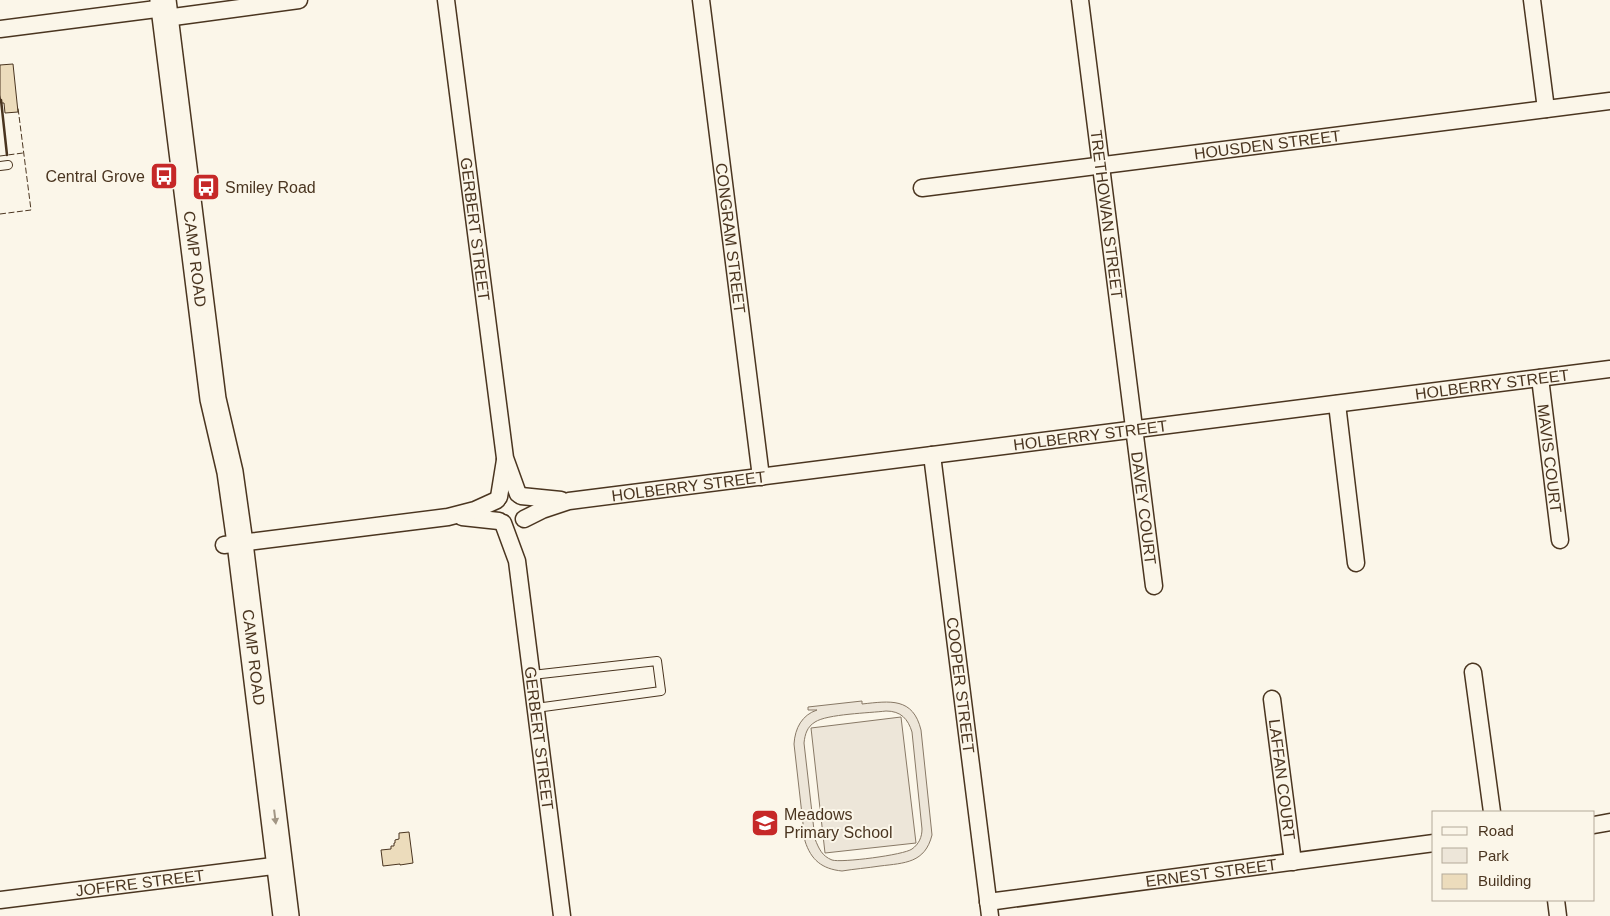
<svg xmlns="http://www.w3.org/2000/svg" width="1610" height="916" font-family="Arial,sans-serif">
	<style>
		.green { fill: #ede6d9; stroke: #887966; fill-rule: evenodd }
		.building { fill: #ecdcbc; stroke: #4a3520 }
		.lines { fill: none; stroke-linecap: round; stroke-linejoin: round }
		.service-casing { stroke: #4a3520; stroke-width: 10 }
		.minor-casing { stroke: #4a3520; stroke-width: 19 }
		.primary-casing { stroke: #4a3520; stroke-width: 28 }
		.service { stroke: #fbf6e9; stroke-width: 8 }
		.minor { stroke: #fbf6e9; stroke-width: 16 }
		.primary { stroke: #fbf6e9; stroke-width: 25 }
		.fence { stroke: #4a3520; stroke-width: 1; stroke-dasharray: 6 2.5; stroke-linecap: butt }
		.wall { stroke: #4a3520; stroke-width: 2.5 }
		.oneway { fill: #a29684 }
		.labels { text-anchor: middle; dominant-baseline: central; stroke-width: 4; stroke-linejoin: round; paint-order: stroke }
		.street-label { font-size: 16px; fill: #4a3520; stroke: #fbf6e9 }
		.poi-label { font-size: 16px; fill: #4a3520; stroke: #fbf6e9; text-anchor: start }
	</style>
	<rect width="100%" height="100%" fill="#fbf6e9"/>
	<g class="green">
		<path d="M 862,701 L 862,704 C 890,701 913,697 921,730 L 932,835 C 925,863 905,863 880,866 C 867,868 854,869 842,871 C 822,869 811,860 805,841 L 794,744 C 795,728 802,715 817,710 L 808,710 L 808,707 ZM 886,711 C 901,711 908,719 912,732 L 922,829 C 922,837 919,844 912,849 C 904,855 841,863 832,860 C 822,856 819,849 815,839 L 804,743 C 805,734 807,727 815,722 C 827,714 870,713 886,711 Z"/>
		<path d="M 901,717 L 916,843 L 825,853 L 811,728 Z"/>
	</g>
	<g class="building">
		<path d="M 13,64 L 18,112 L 5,113 L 4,103 L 1,103 L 0,95 L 0,65 Z"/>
		<path d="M 409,832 L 413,863 L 400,865 L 400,864 L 383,866 L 381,850 L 391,849 L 391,846 L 394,846 L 394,843 L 395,843 L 395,840 L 399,839 L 399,833 Z"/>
	</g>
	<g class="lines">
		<g class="service-casing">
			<g id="service">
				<path d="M 0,166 L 8,165"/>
				<path d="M 532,675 L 657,661 L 661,691 L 536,708"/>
			</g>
		</g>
		<g class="minor-casing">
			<g id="minor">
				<path id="s1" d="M 446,0 L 505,458 L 518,494"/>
				<path id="s2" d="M 701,0 L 761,477"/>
				<path id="s3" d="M 1080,0 L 1154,586"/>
				<path d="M 1532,0 L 1546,109"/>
				<path d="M 166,18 L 299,0"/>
				<path d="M 0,29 L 164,8"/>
				<path id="s4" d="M 922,188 L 1610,101"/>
				<path id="s5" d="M 1540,378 L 1560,540"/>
				<path d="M 1337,404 L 1356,563"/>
				<path id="s6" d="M 932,455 L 990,916"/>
				<path d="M 521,496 L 561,500"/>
				<path d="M 499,497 L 505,460"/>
				<path d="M 462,517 L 499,521"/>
				<path id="s7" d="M 524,519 L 542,510 L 569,501 L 1610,369"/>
				<path id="s8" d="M 503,523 L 517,561 L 562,916"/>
				<path d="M 224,545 L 448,517 L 475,510 L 497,500"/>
				<path d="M 1473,672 L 1492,812"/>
				<path id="s9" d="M 1272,699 L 1293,862"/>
				<path d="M 1594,825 L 1610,822"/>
				<path id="s10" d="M 0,900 L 281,865"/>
				<path d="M 1556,900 L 1558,916"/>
				<path id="s11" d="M 988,902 L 1434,843"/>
			</g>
		</g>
		<g class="primary-casing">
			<g id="primary">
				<path id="s12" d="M 163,0 L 213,399 L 230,472 L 240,543 L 286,916"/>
			</g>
		</g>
		<use href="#service" class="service"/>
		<use href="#minor" class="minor"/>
		<use href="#primary" class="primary"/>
		<g class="fence">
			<path d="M 0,156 L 23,153"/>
			<path d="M 0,214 L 31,210 L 18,108"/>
		</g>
		<path class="wall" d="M 1,100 L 7,155"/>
	</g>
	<defs><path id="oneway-solid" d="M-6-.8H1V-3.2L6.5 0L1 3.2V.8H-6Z" transform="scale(1.25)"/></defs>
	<use class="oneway" href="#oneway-solid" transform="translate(275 817) rotate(83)"/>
	<defs>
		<g id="bus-square" transform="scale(1.4375)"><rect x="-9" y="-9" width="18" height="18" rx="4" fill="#c62828" stroke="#fbf6e9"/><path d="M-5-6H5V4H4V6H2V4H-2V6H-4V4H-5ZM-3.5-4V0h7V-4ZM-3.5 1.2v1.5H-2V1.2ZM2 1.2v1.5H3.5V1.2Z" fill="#fff"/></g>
		<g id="school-square" transform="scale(1.4375)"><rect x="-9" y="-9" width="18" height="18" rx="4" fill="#c62828" stroke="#fbf6e9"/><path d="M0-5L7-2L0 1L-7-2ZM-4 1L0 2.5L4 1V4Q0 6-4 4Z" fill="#fff"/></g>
	</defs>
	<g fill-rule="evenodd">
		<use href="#bus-square" x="164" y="176"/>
		<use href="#bus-square" x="206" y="187"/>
		<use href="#school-square" x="765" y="823"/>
	</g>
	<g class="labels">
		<g class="street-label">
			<text stroke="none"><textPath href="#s4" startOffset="348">HOUSDEN STREET</textPath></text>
			<text stroke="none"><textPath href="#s3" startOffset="216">TRETHOWAN STREET</textPath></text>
			<text stroke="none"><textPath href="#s1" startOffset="231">GERBERT STREET</textPath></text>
			<text stroke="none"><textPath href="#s2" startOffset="240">CONGRAM STREET</textPath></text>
			<text stroke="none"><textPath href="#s12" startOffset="261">CAMP ROAD</textPath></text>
			<text stroke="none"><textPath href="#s7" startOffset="979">HOLBERRY STREET</textPath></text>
			<text stroke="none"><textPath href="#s7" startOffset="574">HOLBERRY STREET</textPath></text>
			<text stroke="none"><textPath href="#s5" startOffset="81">MAVIS COURT</textPath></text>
			<text stroke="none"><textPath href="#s7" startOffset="169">HOLBERRY STREET</textPath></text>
			<text stroke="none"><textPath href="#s3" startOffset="512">DAVEY COURT</textPath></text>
			<text stroke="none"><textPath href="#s12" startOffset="664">CAMP ROAD</textPath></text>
			<text stroke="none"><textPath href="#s6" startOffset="232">COOPER STREET</textPath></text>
			<text stroke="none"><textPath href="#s8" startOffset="219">GERBERT STREET</textPath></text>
			<text stroke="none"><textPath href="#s9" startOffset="81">LAFFAN COURT</textPath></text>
			<text stroke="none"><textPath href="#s11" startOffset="225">ERNEST STREET</textPath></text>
			<text stroke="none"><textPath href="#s10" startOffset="141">JOFFRE STREET</textPath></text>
		</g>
		<g class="poi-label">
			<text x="145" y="176" text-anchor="end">Central Grove</text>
			<text x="225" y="187">Smiley Road</text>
			<text x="784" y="814">Meadows<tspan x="784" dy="18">Primary School</tspan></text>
		</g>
	</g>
	<rect x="1432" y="811" width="162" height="90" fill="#fbf6e9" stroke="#b4a999"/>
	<rect x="1442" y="827" width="25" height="8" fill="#fbf6e9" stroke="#b4a999"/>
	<text x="1478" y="836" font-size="15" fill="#4a3520">Road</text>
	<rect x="1442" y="848" width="25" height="15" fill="#ede6d9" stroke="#b4a999"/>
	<text x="1478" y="861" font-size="15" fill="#4a3520">Park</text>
	<rect x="1442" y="874" width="25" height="15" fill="#ecdcbc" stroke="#b4a999"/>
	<text x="1478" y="886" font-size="15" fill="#4a3520">Building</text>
</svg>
